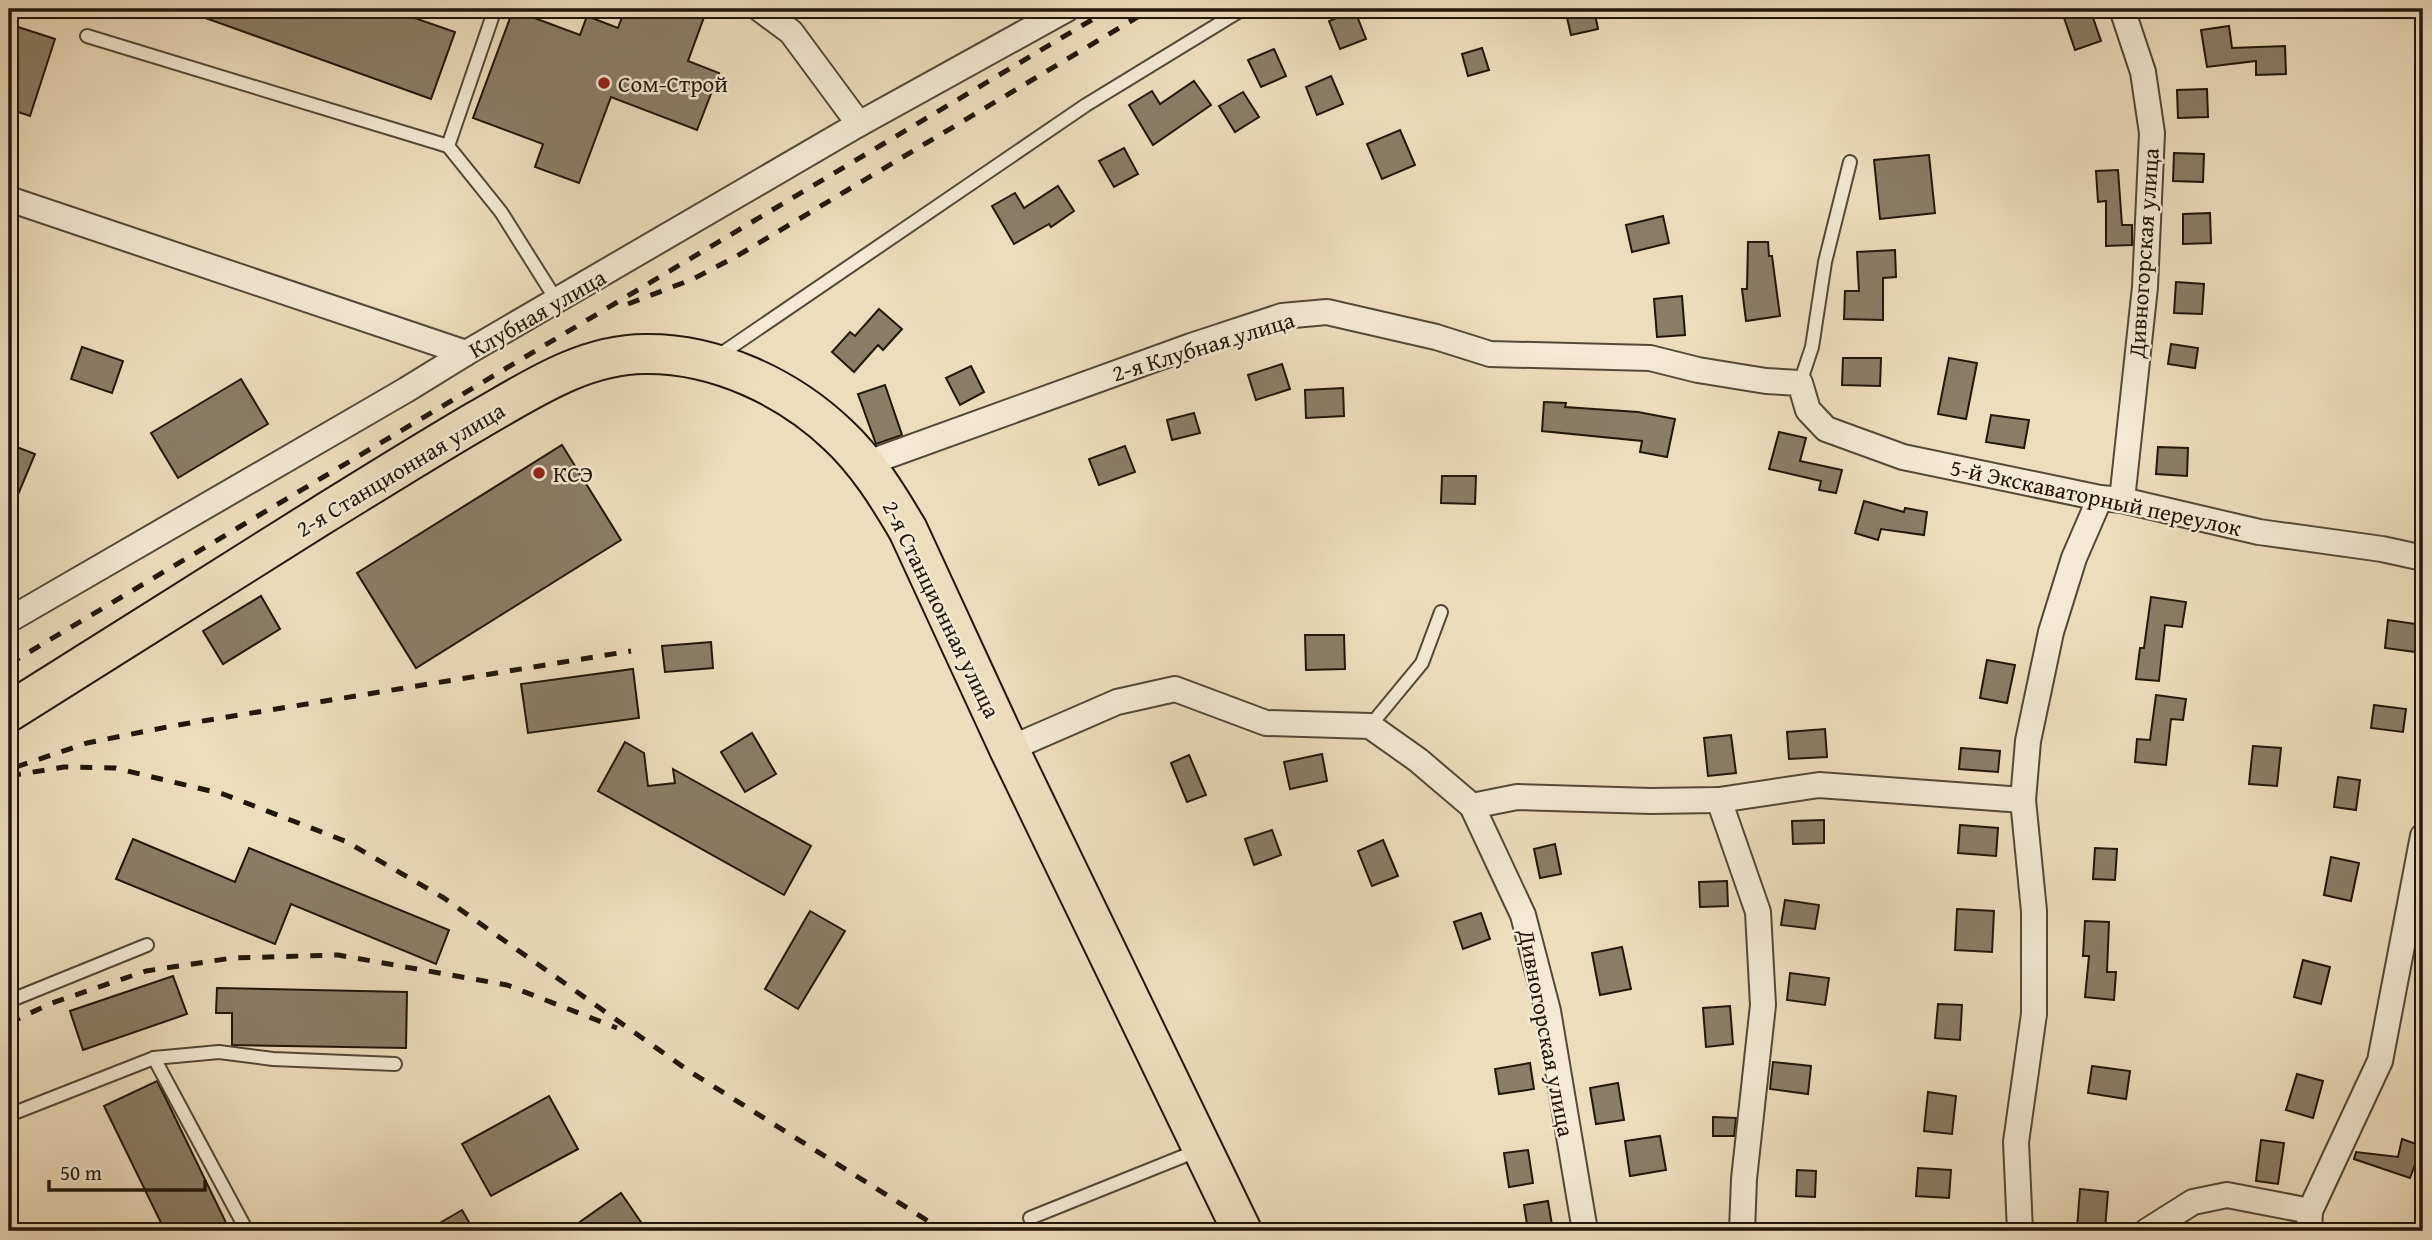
<svg xmlns="http://www.w3.org/2000/svg" width="2432" height="1240" font-family="'Gentium Book Plus',serif">
	<style>
		.building { fill: #8c7d67; stroke: #21160a; stroke-width: 2 }
		.lines { fill: none; stroke-linecap: round; stroke-linejoin: round }
		.service-casing { stroke: #544837; stroke-width: 16 }
		.minor-casing { stroke: #544837; stroke-width: 28 }
		.primary-casing { stroke: #21160a; stroke-width: 42 }
		.service { stroke: #f4e9d4; stroke-width: 12 }
		.minor { stroke: #f4e9d4; stroke-width: 24 }
		.primary { stroke: #eeddbd; stroke-width: 38 }
		.rail { stroke: #21160a; stroke-width: 5; stroke-dasharray: 12 12; stroke-linecap: butt }
		.poi-dot { fill: #8f2418; stroke: #f4e9d4; stroke-width: 2.5 }
		.labels { text-anchor: middle; dominant-baseline: central; stroke-width: 5; stroke-linejoin: round; paint-order: stroke }
		.poi-label { font-size: 23px; fill: #21160a; stroke: #f4e9d4; text-anchor: start }
		.street-label { font-size: 23px; fill: #21160a; stroke: #f4e9d4 }
	</style>
	<rect width="100%" height="100%" fill="#eeddbd"/>
	<filter id="stains"><feTurbulence type="fractalNoise" baseFrequency=".00286" numOctaves="4"/><feColorMatrix values="0 0 0 0 .2 0 0 0 0 .09 0 0 0 0 .02 0 0 0 .5 -.17"/></filter>
	<radialGradient id="worn" r=".72"><stop offset=".6" stop-color="#630" stop-opacity="0"/><stop offset="1" stop-color="#630" stop-opacity=".3"/></radialGradient>
	<g class="building">
		<path d="M 186,9 L 389,9 L 455,32 L 431,99 L 186,11 Z"/>
		<path d="M 625,9 L 707,9 L 688,61 L 719,73 L 697,130 L 611,97 L 579,183 L 535,167 L 543,144 L 473,118 L 513,10 L 580,35 L 587,16 L 618,28 Z"/>
		<path d="M 1565,9 L 1594,9 L 1598,29 L 1571,35 Z"/>
		<path d="M 2061,9 L 2090,9 L 2101,41 L 2075,50 Z"/>
		<path d="M 1355,11 L 1366,39 L 1340,49 L 1329,21 Z"/>
		<path d="M 2229,26 L 2232,48 L 2285,46 L 2286,74 L 2256,75 L 2256,61 L 2207,67 L 2201,30 Z"/>
		<path d="M 18,27 L 55,39 L 30,116 L 9,109 L 9,56 Z"/>
		<path d="M 1482,48 L 1489,70 L 1468,76 L 1462,54 Z"/>
		<path d="M 1274,49 L 1286,76 L 1261,87 L 1248,60 Z"/>
		<path d="M 1331,76 L 1343,104 L 1317,115 L 1306,87 Z"/>
		<path d="M 1194,81 L 1211,105 L 1153,145 L 1129,105 L 1152,91 L 1160,104 Z"/>
		<path d="M 2207,89 L 2208,117 L 2178,118 L 2177,90 Z"/>
		<path d="M 1243,92 L 1259,117 L 1235,132 L 1219,106 Z"/>
		<path d="M 1400,130 L 1415,165 L 1382,179 L 1367,144 Z"/>
		<path d="M 1124,148 L 1138,174 L 1114,187 L 1099,161 Z"/>
		<path d="M 2174,153 L 2204,154 L 2203,182 L 2173,181 Z"/>
		<path d="M 1929,155 L 1935,213 L 1880,219 L 1874,160 Z"/>
		<path d="M 2118,170 L 2122,225 L 2132,225 L 2132,245 L 2106,246 L 2106,201 L 2098,202 L 2096,171 Z"/>
		<path d="M 1058,186 L 1074,211 L 1051,227 L 1049,224 L 1014,244 L 992,206 L 1015,193 L 1024,208 Z"/>
		<path d="M 2210,213 L 2211,243 L 2183,244 L 2183,214 Z"/>
		<path d="M 1663,216 L 1669,243 L 1632,252 L 1626,225 Z"/>
		<path d="M 1748,242 L 1768,242 L 1769,256 L 1772,256 L 1780,316 L 1746,321 L 1742,289 L 1747,289 Z"/>
		<path d="M 1895,250 L 1896,277 L 1883,278 L 1883,320 L 1844,319 L 1845,291 L 1859,291 L 1857,252 Z"/>
		<path d="M 2176,282 L 2204,284 L 2202,314 L 2174,313 Z"/>
		<path d="M 1682,296 L 1685,335 L 1657,337 L 1654,299 Z"/>
		<path d="M 879,309 L 902,329 L 883,350 L 878,345 L 854,372 L 832,352 L 850,332 L 855,336 Z"/>
		<path d="M 2171,344 L 2198,348 L 2195,368 L 2168,364 Z"/>
		<path d="M 82,347 L 123,361 L 112,393 L 71,379 Z"/>
		<path d="M 1843,358 L 1881,358 L 1880,386 L 1842,385 Z"/>
		<path d="M 1949,358 L 1977,363 L 1966,419 L 1938,414 Z"/>
		<path d="M 1282,364 L 1290,389 L 1256,400 L 1248,375 Z"/>
		<path d="M 971,366 L 984,392 L 960,405 L 946,378 Z"/>
		<path d="M 241,379 L 268,424 L 178,478 L 151,433 Z"/>
		<path d="M 885,385 L 902,435 L 876,444 L 858,394 Z"/>
		<path d="M 1343,388 L 1344,416 L 1306,418 L 1305,390 Z"/>
		<path d="M 1544,402 L 1566,403 L 1565,407 L 1638,412 L 1675,419 L 1667,457 L 1640,452 L 1642,441 L 1542,431 Z"/>
		<path d="M 1194,413 L 1200,433 L 1172,440 L 1167,420 Z"/>
		<path d="M 1991,415 L 2029,420 L 2024,448 L 1986,442 Z"/>
		<path d="M 1779,432 L 1806,438 L 1800,461 L 1842,470 L 1836,493 L 1819,490 L 1821,481 L 1769,469 Z"/>
		<path d="M 9,444 L 35,454 L 9,516 Z"/>
		<path d="M 562,445 L 621,540 L 416,668 L 357,573 Z"/>
		<path d="M 1125,446 L 1135,472 L 1099,485 L 1089,459 Z"/>
		<path d="M 2158,447 L 2188,448 L 2187,476 L 2156,474 Z"/>
		<path d="M 1442,476 L 1476,476 L 1475,504 L 1441,503 Z"/>
		<path d="M 1864,501 L 1904,512 L 1905,508 L 1927,512 L 1924,535 L 1881,529 L 1878,540 L 1855,533 Z"/>
		<path d="M 261,596 L 280,629 L 223,664 L 203,631 Z"/>
		<path d="M 2151,597 L 2186,602 L 2182,627 L 2165,625 L 2159,681 L 2136,679 L 2140,648 L 2144,648 Z"/>
		<path d="M 2388,620 L 2423,625 L 2423,653 L 2385,648 Z"/>
		<path d="M 1305,635 L 1344,635 L 1345,669 L 1306,670 Z"/>
		<path d="M 711,642 L 713,668 L 665,672 L 662,646 Z"/>
		<path d="M 1987,660 L 2015,665 L 2007,703 L 1980,698 Z"/>
		<path d="M 633,669 L 639,718 L 528,733 L 521,684 Z"/>
		<path d="M 2156,695 L 2186,699 L 2183,720 L 2171,719 L 2166,765 L 2135,762 L 2137,739 L 2150,740 Z"/>
		<path d="M 2374,705 L 2406,709 L 2403,732 L 2371,728 Z"/>
		<path d="M 1825,729 L 1827,757 L 1789,759 L 1787,732 Z"/>
		<path d="M 752,733 L 776,774 L 745,792 L 721,752 Z"/>
		<path d="M 1731,735 L 1736,773 L 1708,776 L 1704,738 Z"/>
		<path d="M 625,742 L 644,753 L 648,786 L 675,783 L 673,769 L 811,846 L 784,895 L 598,791 Z"/>
		<path d="M 2253,746 L 2281,748 L 2277,786 L 2249,784 Z"/>
		<path d="M 1961,748 L 2000,751 L 1998,772 L 1959,769 Z"/>
		<path d="M 1322,754 L 1327,781 L 1290,789 L 1284,762 Z"/>
		<path d="M 1189,755 L 1206,795 L 1187,802 L 1171,763 Z"/>
		<path d="M 2338,777 L 2360,780 L 2356,810 L 2334,807 Z"/>
		<path d="M 1824,820 L 1824,843 L 1793,844 L 1792,821 Z"/>
		<path d="M 1960,825 L 1998,828 L 1996,856 L 1958,853 Z"/>
		<path d="M 1272,830 L 1281,855 L 1254,865 L 1245,839 Z"/>
		<path d="M 133,839 L 235,882 L 249,848 L 449,930 L 436,964 L 291,904 L 275,944 L 116,879 Z"/>
		<path d="M 1383,840 L 1398,876 L 1372,886 L 1358,851 Z"/>
		<path d="M 1555,844 L 1561,874 L 1540,878 L 1534,849 Z"/>
		<path d="M 2095,848 L 2117,849 L 2115,880 L 2093,879 Z"/>
		<path d="M 2331,857 L 2359,863 L 2351,901 L 2324,895 Z"/>
		<path d="M 1727,881 L 1728,906 L 1700,907 L 1699,882 Z"/>
		<path d="M 1785,900 L 1819,905 L 1815,929 L 1781,925 Z"/>
		<path d="M 1957,909 L 1994,911 L 1992,952 L 1955,950 Z"/>
		<path d="M 810,911 L 845,931 L 798,1009 L 765,989 Z"/>
		<path d="M 1481,913 L 1490,939 L 1463,949 L 1454,922 Z"/>
		<path d="M 2085,921 L 2109,922 L 2107,972 L 2116,972 L 2114,1000 L 2085,997 L 2089,956 L 2083,956 Z"/>
		<path d="M 1622,947 L 1631,989 L 1600,995 L 1592,953 Z"/>
		<path d="M 2303,960 L 2330,967 L 2321,1004 L 2294,997 Z"/>
		<path d="M 1790,973 L 1829,978 L 1825,1005 L 1787,1000 Z"/>
		<path d="M 173,976 L 187,1014 L 83,1050 L 70,1011 Z"/>
		<path d="M 217,988 L 407,992 L 406,1048 L 232,1045 L 232,1013 L 216,1013 Z"/>
		<path d="M 1938,1004 L 1962,1005 L 1960,1040 L 1935,1038 Z"/>
		<path d="M 1730,1006 L 1733,1044 L 1706,1047 L 1703,1008 Z"/>
		<path d="M 1773,1062 L 1811,1066 L 1808,1094 L 1770,1089 Z"/>
		<path d="M 1530,1063 L 1534,1089 L 1499,1094 L 1495,1069 Z"/>
		<path d="M 2092,1066 L 2130,1071 L 2126,1099 L 2088,1093 Z"/>
		<path d="M 2297,1074 L 2323,1081 L 2313,1118 L 2286,1110 Z"/>
		<path d="M 157,1081 L 166,1099 L 230,1231 L 165,1231 L 104,1106 Z"/>
		<path d="M 1618,1083 L 1624,1120 L 1596,1124 L 1590,1088 Z"/>
		<path d="M 1928,1092 L 1956,1096 L 1952,1134 L 1924,1131 Z"/>
		<path d="M 549,1096 L 578,1149 L 491,1196 L 462,1144 Z"/>
		<path d="M 1713,1117 L 1736,1118 L 1734,1136 L 1713,1136 Z"/>
		<path d="M 1660,1136 L 1666,1170 L 1630,1176 L 1625,1141 Z"/>
		<path d="M 2402,1139 L 2422,1146 L 2410,1178 L 2354,1159 L 2356,1152 L 2398,1157 Z"/>
		<path d="M 2261,1140 L 2284,1143 L 2278,1184 L 2256,1181 Z"/>
		<path d="M 1528,1150 L 1533,1183 L 1509,1187 L 1504,1153 Z"/>
		<path d="M 1918,1168 L 1951,1170 L 1949,1198 L 1916,1196 Z"/>
		<path d="M 1797,1170 L 1816,1171 L 1815,1197 L 1796,1196 Z"/>
		<path d="M 2080,1189 L 2108,1192 L 2105,1230 L 2077,1228 Z"/>
		<path d="M 621,1193 L 647,1231 L 567,1231 Z"/>
		<path d="M 1548,1201 L 1553,1231 L 1528,1231 L 1524,1205 Z"/>
		<path d="M 462,1210 L 474,1231 L 426,1231 Z"/>
	</g>
	<g class="lines">
		<g class="service-casing">
			<g id="service">
				<path d="M 87,36 L 448,146 L 501,212 L 557,301"/>
				<path d="M 448,146 L 495,9"/>
				<path d="M 718,356 L 1086,105 L 1243,9"/>
				<path d="M 1800,383 L 1812,347 L 1825,262 L 1850,162"/>
				<path d="M 1370,726 L 1422,663 L 1441,612"/>
				<path d="M 9,1001 L 147,945"/>
				<path d="M 154,1058 L 219,1052 L 273,1059 L 395,1064"/>
				<path d="M 9,1115 L 154,1058 L 247,1231"/>
				<path d="M 1030,1218 L 1199,1150"/>
			</g>
		</g>
		<g class="minor-casing">
			<g id="minor">
				<path d="M 760,9 L 791,32 L 859,124"/>
				<path d="M 2122,9 L 2143,72 L 2152,133 L 2145,287 L 2122,500"/>
				<path d="M 9,199 L 466,353"/>
				<path d="M 865,464 L 1191,346 L 1282,316 L 1327,312 L 1436,337 L 1490,354 L 1650,358 L 1698,370 L 1766,381 L 1800,383 L 1808,410 L 1826,429 L 1903,457 L 2100,498 L 2122,500 L 2259,532 L 2382,549 L 2423,558"/>
				<path d="M 9,620 L 406,390 L 466,353 L 859,124 L 1067,9"/>
				<path d="M 1009,749 L 1117,702 L 1175,689 L 1266,723 L 1370,726 L 1418,760 L 1472,806 L 1523,915 L 1548,1011 L 1585,1231"/>
				<path d="M 1719,800 L 1758,912 L 1763,1005 L 1744,1179 L 1742,1231"/>
				<path d="M 1472,806 L 1517,797 L 1651,801 L 1719,800 L 1819,785 L 2023,800"/>
				<path d="M 2020,1231 L 2016,1142 L 2034,1014 L 2034,911 L 2023,800 L 2028,741 L 2051,632 L 2074,558 L 2100,498"/>
				<path d="M 2147,1231 L 2193,1202 L 2227,1195 L 2310,1211"/>
				<path d="M 2309,1231 L 2310,1211 L 2380,1061 L 2423,836"/>
			</g>
		</g>
		<g class="primary-casing">
			<path id="primary" d="M 9,712 C 113,646 218,581 322,515 C 374,483 425,451 478,420 C 529,391 583,354 645,354 C 715,353 788,387 838,435 C 867,462 888,496 908,530 L 1009,749 L 1242,1231"/>
		</g>
		<use href="#service" class="service"/>
		<use href="#minor" class="minor"/>
		<use href="#primary" class="primary"/>
		<g class="rail">
			<path d="M 628,304 L 693,279 L 737,256 L 1151,9"/>
			<path d="M 9,664 L 1110,9"/>
			<path d="M 16,767 L 87,743 L 172,726 L 631,651"/>
			<path d="M 9,776 L 64,767 L 115,768 L 223,794 L 345,841 L 444,898 L 689,1071 L 944,1231"/>
			<path d="M 9,1023 L 52,1003 L 146,971 L 232,958 L 338,955 L 507,985 L 617,1028"/>
		</g>
	</g>
	<g class="poi-dot">
		<circle cx="604" cy="83" r="7"/>
		<circle cx="539" cy="473" r="7"/>
	</g>
	<g class="labels">
		<g class="poi-label">
			<text x="618" y="83">Сом-Строй</text>
			<text x="553" y="473">КСЭ</text>
		</g>
		<g class="street-label">
			<text transform="translate(2143 253) rotate(-86)">Дивногорская улица</text>
			<text transform="translate(537 313) rotate(-30)">Клубная улица</text>
			<text transform="translate(1203 346) rotate(-17)">2-я Клубная улица</text>
			<text transform="translate(400 469) rotate(-31)">2-я Станционная улица</text>
			<text transform="translate(2096 497) rotate(12)">5-й Экскаваторный переулок</text>
			<text transform="translate(942 609) rotate(64)">2-я Станционная улица</text>
			<text transform="translate(1547 1033) rotate(79)">Дивногорская улица</text>
		</g>
	</g>
	<rect width="2432" height="1240" fill="none" stroke="#eeddbd" stroke-width="35"/>
	<rect x="10" y="10" width="2411" height="1219" fill="none" stroke="#21160a" stroke-width="3.5"/>
	<rect x="18" y="18" width="2397" height="1205" fill="none" stroke="#21160a" stroke-width="2"/>
	<path d="M49 1180v10h156v-10" fill="none" stroke="#21160a" stroke-width="3.5"/>
	<text x="60" y="1180" font-size="21" fill="#21160a" stroke="#f4e9d4" stroke-width="5" paint-order="stroke">50 m</text>
	<rect width="100%" height="100%" filter="url(#stains)"/>
	<rect width="100%" height="100%" fill="url(#worn)"/>
</svg>
